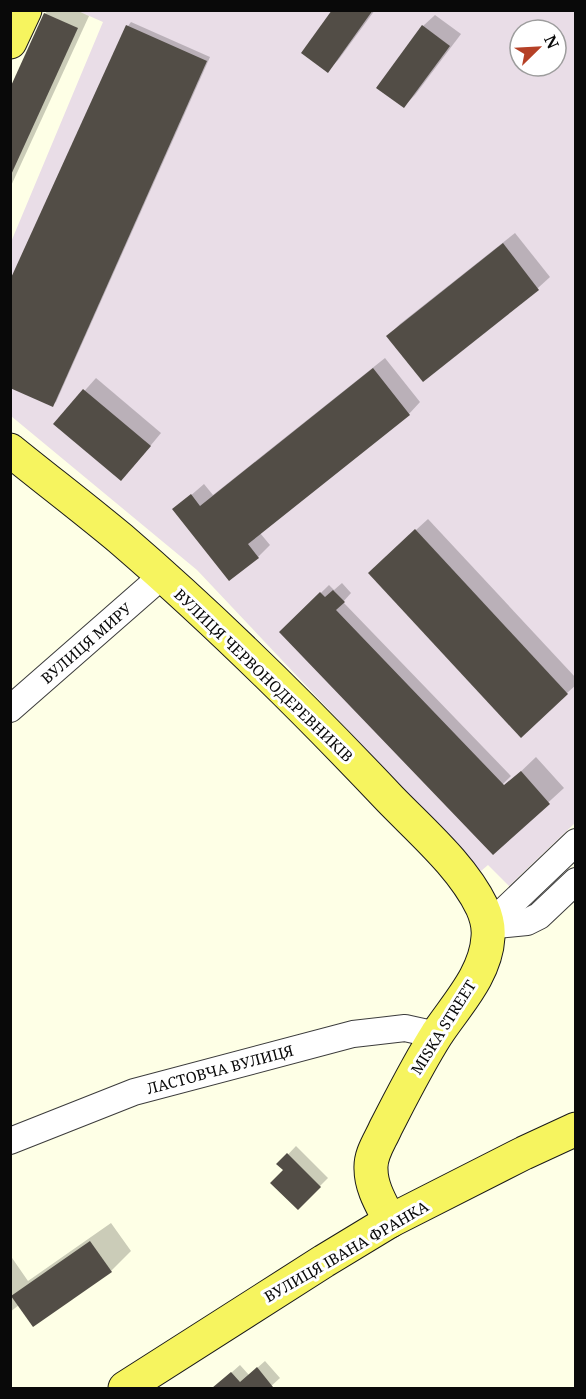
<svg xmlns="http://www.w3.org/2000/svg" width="586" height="1399" font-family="'Noto Serif',serif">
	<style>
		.industrial { fill: #e9dde7; fill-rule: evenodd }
		.shadow { fill: #0003 }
		.building { fill: #524d46 }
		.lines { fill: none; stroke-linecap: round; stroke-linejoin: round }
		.minor-casing { stroke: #3c3c3c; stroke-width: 28 }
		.major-casing { stroke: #1a1a1a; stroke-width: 35 }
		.minor { stroke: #fff; stroke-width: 26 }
		.major { stroke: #f6f45f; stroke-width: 33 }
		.labels { text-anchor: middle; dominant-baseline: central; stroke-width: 6; stroke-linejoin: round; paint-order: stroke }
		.street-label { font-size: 15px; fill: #090909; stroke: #fff }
	</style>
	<rect width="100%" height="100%" fill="#feffe6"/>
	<path class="industrial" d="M 78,11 L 575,11 L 575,823 L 509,886 L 488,865 L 481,871 L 197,570 L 11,416 L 11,242 L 103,22 ZM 520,30 L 556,30 L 556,66 L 520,66 Z"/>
	<g class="shadow">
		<path d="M 48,10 L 76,10 L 89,16 L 10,188 L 10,92 L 45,14 Z"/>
		<path d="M 333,10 L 375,10 L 339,59 L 328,71 Z"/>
		<path d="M 435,15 L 461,34 L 415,95 L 404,106 L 423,26 Z"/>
		<path d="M 131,22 L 210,57 L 56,402 L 52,405 L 128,26 Z"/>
		<path d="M 515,233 L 550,277 L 538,288 L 423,380 L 388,336 L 400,324 Z"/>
		<path d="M 385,358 L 420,402 L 409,414 L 260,533 L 270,545 L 258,557 L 174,510 L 204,484 L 213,495 Z"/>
		<path d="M 96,378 L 161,433 L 132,468 L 55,424 Z"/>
		<path d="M 428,519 L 576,678 L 576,685 L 567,693 L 382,561 Z"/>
		<path d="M 342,583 L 351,593 L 343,602 L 511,776 L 492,795 L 494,797 L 536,757 L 564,788 L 493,853 L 281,632 L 329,585 L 334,590 Z"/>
		<path d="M 296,1146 L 328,1178 L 298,1208 L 285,1170 L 279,1164 Z"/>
		<path d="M 111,1223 L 131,1251 L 111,1271 L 19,1305 L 10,1312 L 10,1255 L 28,1281 Z"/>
		<path d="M 265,1361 L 280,1378 L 269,1388 L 214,1388 L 240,1365 L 249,1375 Z"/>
	</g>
	<g class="building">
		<path d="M 332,10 L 373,10 L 328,73 L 301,53 Z"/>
		<path d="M 44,13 L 78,28 L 10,177 L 10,88 Z"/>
		<path d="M 126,25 L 207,61 L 53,407 L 10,388 L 10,280 Z"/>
		<path d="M 422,25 L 450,46 L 404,108 L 376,88 Z"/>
		<path d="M 503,243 L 539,290 L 423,382 L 386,336 Z"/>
		<path d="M 373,368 L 410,415 L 248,544 L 259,558 L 229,581 L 172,509 L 191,494 L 200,506 Z"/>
		<path d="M 83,389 L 151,446 L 121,481 L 53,424 Z"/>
		<path d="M 415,529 L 568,694 L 521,738 L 368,573 Z"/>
		<path d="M 333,590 L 345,602 L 336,610 L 504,785 L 521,771 L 550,804 L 493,855 L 279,632 L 320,592 L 325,597 Z"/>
		<path d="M 287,1153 L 321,1187 L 298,1210 L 270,1183 L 283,1170 L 276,1164 Z"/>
		<path d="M 90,1241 L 112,1272 L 33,1327 L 11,1296 Z"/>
		<path d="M 257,1367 L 273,1387 L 271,1388 L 212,1388 L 231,1372 L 240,1382 Z"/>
	</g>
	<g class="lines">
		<g class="minor-casing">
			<g id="minor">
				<path d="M 10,709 L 162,576"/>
				<path d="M 488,926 L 576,842"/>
				<path d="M 488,926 L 527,922 L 539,916 L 576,881"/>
				<path d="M 10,1141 L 134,1092 L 353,1034 L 405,1028 L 437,1035"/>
			</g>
		</g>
		<g class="major-casing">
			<g id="major">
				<path d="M 10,42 L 25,10"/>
				<path d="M 10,450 C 47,480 85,509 121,539 C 215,620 305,709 390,799 C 422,832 462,866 482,907 C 486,916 489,927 488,937 C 486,974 457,1004 437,1034 C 418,1064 402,1096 386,1127 C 380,1141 370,1154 371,1169 C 371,1188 382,1205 390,1221"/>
				<path d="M 125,1388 L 324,1261 L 390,1221 L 524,1153 L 576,1129"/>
			</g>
		</g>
		<use href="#minor" class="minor"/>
		<use href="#major" class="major"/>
	</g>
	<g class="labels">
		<g class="street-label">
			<text transform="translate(86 643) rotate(-41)">ВУЛИЦЯ МИРУ</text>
			<text transform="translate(264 675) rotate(44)">ВУЛИЦЯ ЧЕРВОНОДЕРЕВНИКІВ</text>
			<text transform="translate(443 1027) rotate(-58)">MISKA STREET</text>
			<text transform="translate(220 1069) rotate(-15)">ЛАСТОВЧА ВУЛИЦЯ</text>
			<text transform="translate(346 1251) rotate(-30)">ВУЛИЦЯ ІВАНА ФРАНКА</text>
		</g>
	</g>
	<rect width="586" height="1399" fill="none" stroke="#090909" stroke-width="24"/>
	<g transform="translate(538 48) rotate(66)"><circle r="28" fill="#ffffff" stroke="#9d9d9d" stroke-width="1.5"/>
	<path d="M0-4.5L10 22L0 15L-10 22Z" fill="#b54026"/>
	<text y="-9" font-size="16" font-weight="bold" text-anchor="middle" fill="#090909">N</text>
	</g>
</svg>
